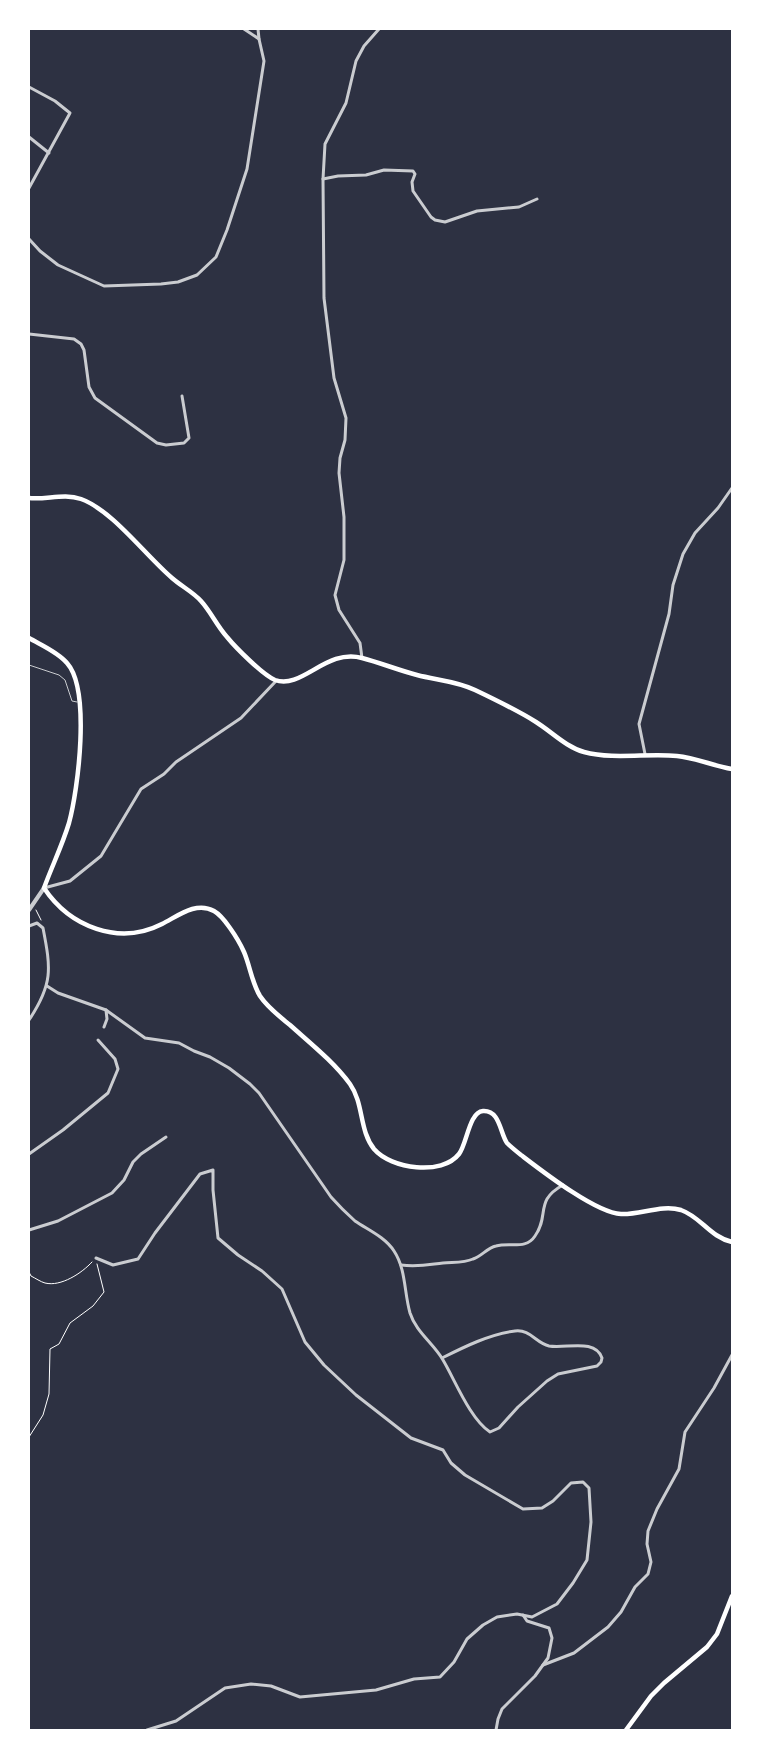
<svg xmlns="http://www.w3.org/2000/svg" width="761" height="1759" font-family="Cabin,sans-serif">
	<style>
		.lines { fill: none; stroke-linecap: round; stroke-linejoin: round }
		.path { stroke: #fff; stroke-width: 1 }
		.service { stroke: #caccd0; stroke-width: 1 }
		.minor { stroke: #caccd0; stroke-width: 3 }
		.tertiary { stroke: #caccd0; stroke-width: 4 }
		.secondary { stroke: #fff; stroke-width: 4.5 }
	</style>
	<rect width="100%" height="100%" fill="#2d3142"/>
	<g class="lines">
		<g class="path">
			<path d="M 36,910 L 41,920"/>
			<path d="M 29,1272 L 31,1276 C 35,1278 41,1282 45,1283 C 61,1287 82,1273 92,1262"/>
			<path d="M 29,1437 L 43,1415 L 49,1394 L 50,1349 L 59,1344 L 70,1323 L 93,1306 L 104,1292 L 97,1264"/>
		</g>
		<path class="service" d="M 29,665 L 59,675 L 65,680 L 72,701 L 77,702"/>
		<g class="minor">
			<path d="M 258,29 L 259,39"/>
			<path d="M 29,87 L 55,101 L 70,113 L 29,188"/>
			<path d="M 29,137 L 49,153"/>
			<path d="M 323,179 L 338,176 L 366,175 L 384,170 L 413,171 L 415,174 L 412,182 L 413,191 L 431,217 L 435,220 L 445,222 L 477,211 L 519,207 L 537,199"/>
			<path d="M 29,239 L 40,251 L 58,265 L 104,286 L 161,284 L 178,282 L 197,275 L 216,257 L 227,230 L 247,169 L 264,61 L 259,39 L 244,29"/>
			<path d="M 29,334 L 74,339 L 81,344 L 84,350 L 89,387 L 95,398 L 157,443 L 166,445 L 184,443 L 189,438 L 182,396"/>
			<path d="M 362,658 L 360,643 L 339,610 L 335,595 L 344,560 L 344,517 L 339,473 L 340,458 L 345,440 L 346,418 L 334,378 L 324,298 L 323,179 L 325,144 L 346,103 L 356,61 L 364,46 L 379,29"/>
			<path d="M 645,754 L 639,724 L 669,614 L 673,585 L 683,554 L 695,533 L 718,508 L 732,488"/>
			<path d="M 44,888 L 70,881 L 101,856 L 141,789 L 164,774 L 176,762 L 241,718 L 276,681"/>
			<path d="M 29,926 L 37,923 L 43,928 C 51,969 53,984 29,1020"/>
			<path d="M 47,986 L 58,993 L 106,1010 L 145,1038 L 179,1043 L 194,1051 L 210,1057 L 229,1068 L 250,1084 L 259,1093 L 331,1197 C 339,1206 346,1213 355,1221 C 368,1230 385,1237 394,1251 C 406,1269 404,1292 410,1313 C 416,1332 433,1343 443,1360 C 455,1380 470,1419 490,1432 L 499,1428 L 518,1407 L 547,1381 L 558,1374 L 597,1366 L 601,1362 L 602,1358 C 595,1338 566,1349 549,1346 C 536,1343 530,1329 515,1331 C 490,1334 464,1347 442,1358"/>
			<path d="M 104,1027 L 107,1019 L 106,1010"/>
			<path d="M 29,1154 L 63,1130 L 108,1093 L 118,1069 L 115,1059 L 98,1040"/>
			<path d="M 29,1230 L 58,1221 L 112,1193 L 124,1180 L 133,1162 L 141,1154 L 166,1137"/>
			<path d="M 96,1258 L 113,1265 L 138,1259 L 155,1233 L 200,1174 L 213,1170 L 213,1190 L 218,1238 L 238,1255 L 262,1271 L 282,1289 L 305,1342 L 324,1365 L 356,1395 L 411,1438 L 443,1450 L 451,1463 L 465,1475 L 523,1509 L 542,1508 L 553,1501 L 571,1483 L 583,1482 L 589,1488 L 591,1522 L 587,1560 L 573,1583 L 557,1604 L 532,1617 L 517,1614 L 497,1617 L 483,1625 L 467,1639 L 454,1662 L 440,1677 L 414,1679 L 376,1690 L 300,1697 L 271,1686 L 251,1684 L 225,1688 L 176,1721 L 147,1730"/>
			<path d="M 401,1265 C 418,1267 426,1265 443,1263 C 453,1262 464,1263 473,1259 C 482,1256 487,1248 496,1246 C 510,1242 526,1250 535,1236 C 550,1215 534,1201 563,1185"/>
			<path d="M 543,1665 L 574,1653 L 608,1627 L 621,1612 L 635,1587 L 648,1574 L 651,1562 L 647,1544 L 648,1531 L 657,1509 L 679,1469 L 685,1432 L 714,1388 L 732,1355"/>
			<path d="M 496,1730 L 498,1719 L 502,1709 L 535,1676 L 548,1658 L 552,1638 L 549,1628 L 527,1621 L 523,1615"/>
		</g>
		<path class="tertiary" d="M 29,910 L 44,888"/>
		<g class="secondary">
			<path d="M 29,498 C 46,500 64,493 81,499 C 112,510 146,556 172,578 C 181,586 193,592 201,601 C 211,612 217,626 227,637 C 236,648 263,675 275,680 C 302,690 326,648 362,658 C 381,663 398,670 417,675 C 436,680 457,681 475,690 C 496,700 517,710 536,722 C 552,732 566,747 584,752 C 614,760 647,753 677,756 C 696,758 714,766 732,769"/>
			<path d="M 29,638 C 41,645 58,652 67,663 C 91,690 78,790 69,823 C 62,846 52,866 44,888 C 70,927 119,946 162,924 C 178,916 196,901 214,911 C 221,915 225,921 230,928 C 235,935 240,943 244,952 C 250,966 252,983 260,996 C 268,1008 279,1016 290,1025 C 310,1043 334,1062 350,1084 C 364,1104 359,1130 374,1149 C 391,1169 442,1176 459,1154 C 467,1144 469,1112 483,1111 C 500,1110 500,1133 507,1143 C 511,1147 516,1151 521,1155 C 542,1171 596,1213 621,1214 C 640,1215 662,1204 681,1210 C 701,1217 710,1237 732,1242"/>
			<path d="M 626,1730 L 651,1696 L 664,1683 L 707,1647 L 717,1634 L 732,1596"/>
		</g>
	</g>
	<rect width="761" height="1759" fill="none" stroke="#ffffff" stroke-width="60"/>
</svg>
